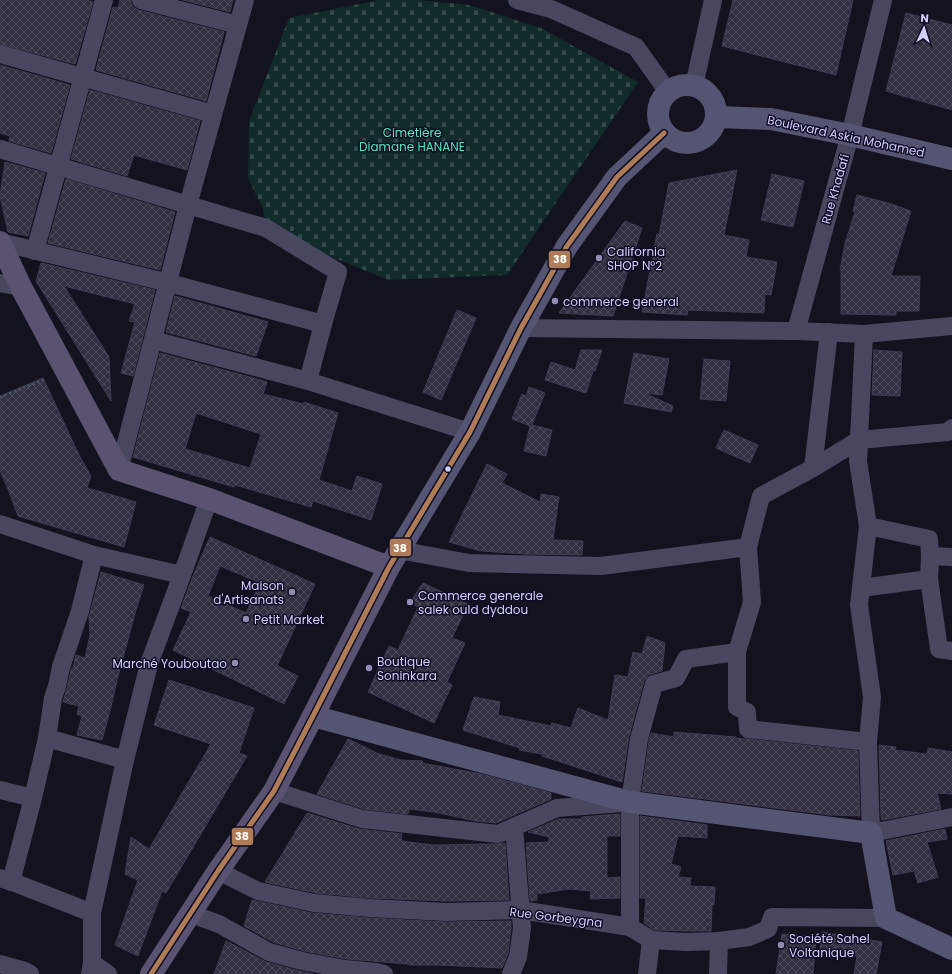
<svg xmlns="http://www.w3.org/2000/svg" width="952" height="974" font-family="Poppins,sans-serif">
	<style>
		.cemetery { fill: url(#cemetery-stones) }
		.building { fill: url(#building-cross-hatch); stroke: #3e3c53; fill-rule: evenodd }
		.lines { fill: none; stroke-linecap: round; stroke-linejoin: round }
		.path { stroke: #485966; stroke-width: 2.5; stroke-dasharray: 2 3; stroke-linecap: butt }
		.street { stroke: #474860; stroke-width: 18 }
		.secondary { stroke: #545573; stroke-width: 22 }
		.primary { stroke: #5a5271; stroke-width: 22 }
		.bus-1-casing { stroke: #0f0d24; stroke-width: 8 }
		.bus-1 { stroke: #b07c57; stroke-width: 5 }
		.poi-dot { fill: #8f8eb1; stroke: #0f0d24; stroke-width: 1.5 }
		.bus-dot { fill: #d2d0ff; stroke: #0f0d24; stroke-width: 1.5 }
		.labels { text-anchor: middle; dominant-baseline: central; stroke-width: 3; stroke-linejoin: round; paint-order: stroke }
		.park-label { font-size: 12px; fill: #57e5b6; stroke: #0f0d24 }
		.street-label { font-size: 12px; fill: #d2d0ff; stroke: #0f0d24 }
		.poi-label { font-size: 12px; fill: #d2d0ff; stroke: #0f0d24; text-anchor: start }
		.line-badge { stroke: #0f0d24; stroke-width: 1.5 }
		.badge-label { font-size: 11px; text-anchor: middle; font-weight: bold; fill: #fff }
	</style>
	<defs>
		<pattern id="cemetery-stones" width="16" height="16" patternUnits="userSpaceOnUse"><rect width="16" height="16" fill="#102b29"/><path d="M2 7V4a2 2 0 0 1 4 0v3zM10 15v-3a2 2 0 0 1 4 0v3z" fill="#324949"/></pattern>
		<pattern id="building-cross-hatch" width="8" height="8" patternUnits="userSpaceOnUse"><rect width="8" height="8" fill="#313041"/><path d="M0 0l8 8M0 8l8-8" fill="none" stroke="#4e4d5e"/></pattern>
	</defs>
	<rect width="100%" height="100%" fill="#13121f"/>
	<path class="cemetery" d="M 379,0 L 417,0 L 469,5 L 541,28 L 638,82 L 507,275 L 388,280 L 337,259 L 266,228 L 263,209 L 248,178 L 249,121 L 289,18 Z"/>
	<g class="building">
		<path d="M 0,0 L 86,0 L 93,2 L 75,64 L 0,44 Z"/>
		<path d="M 120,0 L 131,0 L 131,3 L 133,7 L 138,10 L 224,32 L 206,101 L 96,70 L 113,7 L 118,8 Z"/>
		<path d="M 183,0 L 233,0 L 230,12 Z"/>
		<path d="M 733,0 L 853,0 L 836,75 L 722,46 Z"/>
		<path d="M 906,13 L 952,25 L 952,110 L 886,91 Z"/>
		<path d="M 0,65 L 70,85 L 51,153 L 9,141 L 10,136 L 0,133 Z"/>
		<path d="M 90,90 L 200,121 L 187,170 L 134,155 L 127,176 L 71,159 Z"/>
		<path d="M 5,162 L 45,173 L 28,236 L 8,232 L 0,196 Z"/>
		<path d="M 737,170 L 724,235 L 749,240 L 746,257 L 777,262 L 771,295 L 765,294 L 764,313 L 688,310 L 687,315 L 642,312 L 657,234 L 659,235 L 669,183 Z"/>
		<path d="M 772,174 L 804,181 L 793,227 L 761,220 Z"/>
		<path d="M 66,179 L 175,212 L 160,270 L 48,243 Z"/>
		<path d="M 857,195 L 888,203 L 911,211 L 891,276 L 920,276 L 919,311 L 896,311 L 896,315 L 841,314 L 841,270 L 840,270 L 845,243 L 855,212 L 853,211 Z"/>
		<path d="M 625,221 L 642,228 L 613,316 L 559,313 Z"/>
		<path d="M 41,263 L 155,290 L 133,376 L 121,373 L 135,322 L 129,321 L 135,304 L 64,286 L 109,357 L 111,401 L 36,281 Z"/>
		<path d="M 175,296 L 218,308 L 268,322 L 256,356 L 166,332 Z"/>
		<path d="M 457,310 L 476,318 L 441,400 L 423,392 Z"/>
		<path d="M 581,350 L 602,350 L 595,371 L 593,371 L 586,393 L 545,380 L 551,362 L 575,370 Z"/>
		<path d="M 874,350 L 902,352 L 900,396 L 872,395 Z"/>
		<path d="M 160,353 L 250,377 L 267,382 L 263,394 L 303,404 L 304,402 L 338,413 L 319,480 L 352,491 L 357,476 L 382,484 L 371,520 L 313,501 L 311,507 L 235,485 L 234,487 L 133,457 ZM 196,413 L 261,434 L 250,468 L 185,449 Z"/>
		<path d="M 634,353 L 669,359 L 662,395 L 644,393 L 673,406 L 671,412 L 624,403 Z"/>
		<path d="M 704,359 L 730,361 L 726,401 L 700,399 Z"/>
		<path d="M 43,378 L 80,457 L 91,476 L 87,488 L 116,496 L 116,498 L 116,496 L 136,502 L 124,547 L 18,516 L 8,489 L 0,471 L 0,396 Z"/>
		<path d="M 529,387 L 545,393 L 532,425 L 552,430 L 546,456 L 524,451 L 530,426 L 512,419 L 522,394 L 526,396 Z"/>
		<path d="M 724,430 L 758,445 L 750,463 L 716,448 Z"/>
		<path d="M 487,464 L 507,474 L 502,483 L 540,502 L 541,494 L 559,497 L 553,540 L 583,541 L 582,555 L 525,554 L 481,551 L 449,542 L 463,513 Z"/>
		<path d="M 210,537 L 315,584 L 277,666 L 298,676 L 284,704 L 173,650 L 191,612 L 181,608 L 193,576 ZM 220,566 L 260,583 L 246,613 L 208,596 Z"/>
		<path d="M 101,572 L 144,585 L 136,610 L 117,680 L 111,707 L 102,740 L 77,735 L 82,716 L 77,714 L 79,706 L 63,702 L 67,688 L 71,670 L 72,668 L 73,668 L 76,655 L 85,658 L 90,635 L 89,617 Z"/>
		<path d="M 423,583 L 468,604 L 452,638 L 465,643 L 447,682 L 452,685 L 434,723 L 368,692 L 389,646 L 398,650 L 418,607 L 410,602 Z"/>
		<path d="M 647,636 L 665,643 L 662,671 L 648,675 L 644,681 L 629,736 L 622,782 L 542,756 L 542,754 L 519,750 L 520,748 L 463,730 L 474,697 L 500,702 L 498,715 L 551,726 L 552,723 L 571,728 L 578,708 L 608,720 L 615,675 L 628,677 L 633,652 L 642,654 Z"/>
		<path d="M 169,680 L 254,708 L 239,753 L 247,756 L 166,893 L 162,891 L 138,956 L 115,945 L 138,880 L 125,874 L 131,837 L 149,849 L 211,744 L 154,725 Z"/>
		<path d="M 674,732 L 736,737 L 736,738 L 747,739 L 858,751 L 860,816 L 830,815 L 642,791 L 649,741 L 651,733 L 674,737 Z"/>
		<path d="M 348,739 L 379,754 L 401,760 L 423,761 L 422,763 L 481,774 L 551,793 L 551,799 L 496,823 L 476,821 L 434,812 L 409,809 L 408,814 L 364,809 L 317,794 Z"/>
		<path d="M 879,745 L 896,747 L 895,750 L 927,754 L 928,748 L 952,752 L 952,794 L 937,793 L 941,809 L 882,820 L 881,816 Z"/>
		<path d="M 307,813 L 359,829 L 402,834 L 401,841 L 433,845 L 489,844 L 497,844 L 505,843 L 509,900 L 446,901 L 371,898 L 316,893 L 265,882 Z"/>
		<path d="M 620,814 L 620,836 L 607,836 L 607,878 L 620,877 L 620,898 L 590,899 L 591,891 L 568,889 L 537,894 L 537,900 L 530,901 L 526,843 L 549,842 L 549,837 L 528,832 L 559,819 L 582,819 L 582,817 Z"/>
		<path d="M 640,816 L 707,825 L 707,838 L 678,836 L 671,864 L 681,867 L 678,877 L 691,878 L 690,886 L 715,887 L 714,905 L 712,905 L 711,931 L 686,931 L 654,930 L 644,923 L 646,898 L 640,898 Z"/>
		<path d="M 945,829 L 947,839 L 927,842 L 938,877 L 918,883 L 914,871 L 893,875 L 886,841 Z"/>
		<path d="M 252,900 L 312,913 L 369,918 L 445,922 L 511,921 L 511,928 L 508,954 L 502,968 L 438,965 L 409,965 L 409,964 L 346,959 L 304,951 L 273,942 L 244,926 Z"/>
		<path d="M 822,932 L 882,942 L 876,974 L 854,974 L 857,956 L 820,950 Z"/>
		<path d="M 782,934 L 816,937 L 813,974 L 776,974 Z"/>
		<path d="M 226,941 L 234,945 L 266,962 L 299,971 L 314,974 L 214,974 Z"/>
	</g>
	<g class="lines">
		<path class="path" d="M 0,397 L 46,379"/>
		<g class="street">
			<path d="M 141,0 L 238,25"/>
			<path d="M 517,0 L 551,9 L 636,47 L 668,92"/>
			<path d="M 0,54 L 213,114"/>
			<path d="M 694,86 L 713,0"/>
			<path d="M 0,149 L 266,228 L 338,272 L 323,324 L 169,283 L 0,242"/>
			<path d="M 35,251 L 104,0"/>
			<path d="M 0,283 L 21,287"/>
			<path d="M 323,324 L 308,381 L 470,432"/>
			<path d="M 521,328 L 796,331 L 864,334 L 952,326"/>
			<path d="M 796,331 L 850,135 L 883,0"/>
			<path d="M 864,334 L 858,461 L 868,526 L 859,605 L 872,697 L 868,742 L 871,833 L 952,817"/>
			<path d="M 153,340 L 308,381"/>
			<path d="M 813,468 L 829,332"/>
			<path d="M 119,470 L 188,205 L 245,0"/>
			<path d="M 0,524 L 94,555 L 182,575"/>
			<path d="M 868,526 L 929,539 L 930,556"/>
			<path d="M 399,550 L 469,563 L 601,566 L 748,547"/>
			<path d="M 952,557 L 930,556 L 929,579 L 939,649 L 952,651"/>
			<path d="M 861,588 L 929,579"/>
			<path d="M 47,738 L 125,760"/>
			<path d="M 868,742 L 748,729 L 747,712 L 737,707 L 737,652 L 752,602 L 748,547 L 761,496 L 813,468 L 859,440 L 948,432 L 952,428"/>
			<path d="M 0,790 L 33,798"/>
			<path d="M 274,791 L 362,819 L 498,834 L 557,808 L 622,803"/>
			<path d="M 218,871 L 258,891 L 314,903 L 370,908 L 446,912 L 521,910 L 630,927 L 651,940 L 686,942 L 719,941 L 749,937 L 768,929 L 772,917 L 886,918"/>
			<path d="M 0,878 L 18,884 L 92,913"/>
			<path d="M 11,882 L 33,798 L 47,738 L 53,698 L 57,686 L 61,667 L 80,611 L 94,555"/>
			<path d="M 191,914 L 219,924 L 269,952 L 302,961 L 345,969 L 376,972 L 384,974"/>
			<path d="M 630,927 L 630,802 L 639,739 L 654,684 L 676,678 L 686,659 L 737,652"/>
			<path d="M 92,963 L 108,974"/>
			<path d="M 0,964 L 25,971 L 30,974"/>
			<path d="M 90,974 L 92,963 L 92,913 L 125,760 L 149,664 L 182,575 L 209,499"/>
			<path d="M 511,974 L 518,957 L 522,928 L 514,827"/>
			<path d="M 647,974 L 651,940"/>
			<path d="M 718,974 L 719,941"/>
		</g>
		<g class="secondary">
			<circle cx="687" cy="114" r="29"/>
			<path d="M 716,117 L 771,119 L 850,135 L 952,159"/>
			<path d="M 389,567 L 470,432 L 521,328 L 567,246 L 617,177 L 664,133"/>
			<path d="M 313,716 L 630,802 L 871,833 L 886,918 L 952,949"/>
		</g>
		<path class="primary" d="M 0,242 L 21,287 L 119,470 L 209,499 L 389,567 L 313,716 L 274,791 L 218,871 L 151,974"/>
		<g class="bus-1-casing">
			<path id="bus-1" d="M 151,974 L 218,871 L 274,791 L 313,716 L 389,567 L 470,432 L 521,328 L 567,246 L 617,177 L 664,133"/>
		</g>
		<use href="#bus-1" class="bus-1"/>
	</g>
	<g class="poi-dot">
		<circle cx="599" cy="258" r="4"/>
		<circle cx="555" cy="301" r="4"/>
		<circle cx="292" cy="592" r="4"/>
		<circle cx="410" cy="602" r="4"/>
		<circle cx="246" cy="619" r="4"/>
		<circle cx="235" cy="663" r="4"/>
		<circle cx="369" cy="668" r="4"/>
		<circle cx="781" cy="945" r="4"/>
	</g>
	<circle class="bus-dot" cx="448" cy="469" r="3.5"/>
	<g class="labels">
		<g class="park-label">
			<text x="412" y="132">Cimetière<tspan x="412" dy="14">Diamane HANANE</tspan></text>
		</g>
		<g class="street-label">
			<text transform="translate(846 136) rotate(12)">Boulevard Askia Mohamed</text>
			<text transform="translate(835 189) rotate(-74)">Rue Khadafi</text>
			<text transform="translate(556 917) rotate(7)">Rue Gorbeygna</text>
		</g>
		<g class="poi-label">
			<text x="607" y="251">California<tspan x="607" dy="14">SHOP N°2</tspan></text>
			<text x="563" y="301">commerce general</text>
			<text x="284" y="585" text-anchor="end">Maison<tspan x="284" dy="14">d'Artisanats</tspan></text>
			<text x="418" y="595">Commerce generale<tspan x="418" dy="14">salek ould dyddou</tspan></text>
			<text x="254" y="619">Petit Market</text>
			<text x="377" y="661">Boutique<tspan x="377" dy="14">Soninkara</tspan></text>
			<text x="227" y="663" text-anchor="end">Marché Youboutao</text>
			<text x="789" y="938">Société Sahel<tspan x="789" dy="14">Voltanique</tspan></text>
		</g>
	</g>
	<g class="line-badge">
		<rect x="548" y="250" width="23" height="19" rx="4" fill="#b07c57"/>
		<rect x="389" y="538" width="23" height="19" rx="4" fill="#b07c57"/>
		<rect x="231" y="827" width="23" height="19" rx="4" fill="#b07c57"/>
	</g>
	<g class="badge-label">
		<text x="560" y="263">38</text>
		<text x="400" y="552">38</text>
		<text x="242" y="840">38</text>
	</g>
	<g transform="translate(924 28) rotate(4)" stroke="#0f0d24" stroke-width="3" paint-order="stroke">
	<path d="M0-3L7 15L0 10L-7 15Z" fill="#d2d0ff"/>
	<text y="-6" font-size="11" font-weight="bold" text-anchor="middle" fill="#d2d0ff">N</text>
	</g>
</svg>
